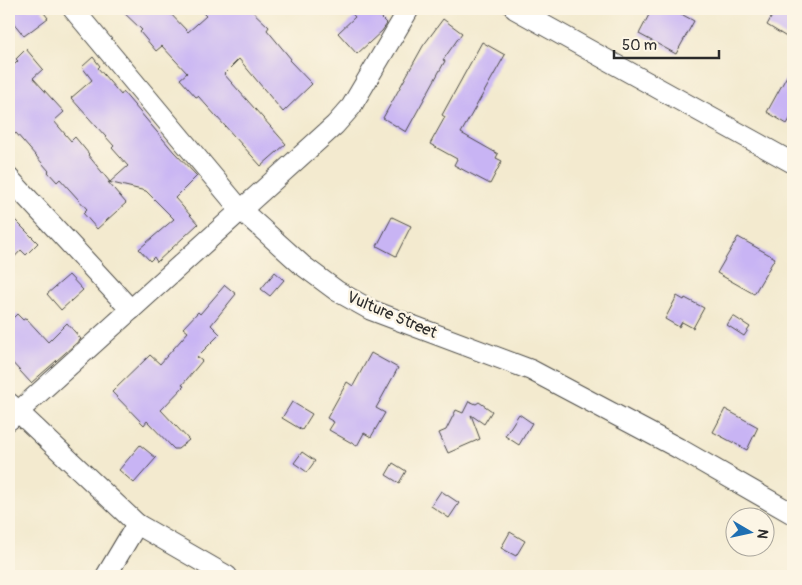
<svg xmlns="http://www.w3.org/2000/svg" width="802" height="585" font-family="Pangolin,sans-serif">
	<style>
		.building { fill: #c8b4f4 }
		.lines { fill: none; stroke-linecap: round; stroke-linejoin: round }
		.minor-casing { stroke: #494844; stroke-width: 22 }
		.minor { stroke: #fff; stroke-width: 20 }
		.labels { text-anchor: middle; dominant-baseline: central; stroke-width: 5; stroke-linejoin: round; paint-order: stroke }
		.street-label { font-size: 16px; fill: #2b2b2b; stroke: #fcf5e5 }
	</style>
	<rect width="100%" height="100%" fill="#fcf5e5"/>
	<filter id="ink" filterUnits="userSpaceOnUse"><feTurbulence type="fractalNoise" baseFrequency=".02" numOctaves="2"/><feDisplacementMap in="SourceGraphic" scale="10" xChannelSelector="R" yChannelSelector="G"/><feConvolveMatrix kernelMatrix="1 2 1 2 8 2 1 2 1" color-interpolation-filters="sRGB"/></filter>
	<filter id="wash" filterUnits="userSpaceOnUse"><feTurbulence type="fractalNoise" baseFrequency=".0096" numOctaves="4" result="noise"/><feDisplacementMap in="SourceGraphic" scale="20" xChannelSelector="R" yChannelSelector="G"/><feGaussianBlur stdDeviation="1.12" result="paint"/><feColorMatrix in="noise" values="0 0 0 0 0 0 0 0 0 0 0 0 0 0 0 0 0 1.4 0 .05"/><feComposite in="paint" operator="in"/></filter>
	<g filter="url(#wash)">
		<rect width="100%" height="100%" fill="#f3eacf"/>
		<g id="blocks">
			<g class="building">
				<path d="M 9,9 L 41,9 L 48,18 L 24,36 L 9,17 Z"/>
				<path d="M 120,9 L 166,9 L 188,32 L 206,16 L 199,9 L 250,9 L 269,27 L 267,30 L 291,59 L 289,60 L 312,84 L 283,112 L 239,59 L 224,74 L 286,144 L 261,166 L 198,96 L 196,97 L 180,79 L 187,73 L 162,46 L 156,51 L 140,32 L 142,30 Z"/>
				<path d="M 348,9 L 391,9 L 381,18 L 387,24 L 382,31 L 357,54 L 338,33 L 355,17 Z"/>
				<path d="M 652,9 L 672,9 L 694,21 L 676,54 L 639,34 Z"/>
				<path d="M 776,9 L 793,9 L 793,41 L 767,25 Z"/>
				<path d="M 443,19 L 462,33 L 443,60 L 445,61 L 406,132 L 383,118 L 423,46 Z"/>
				<path d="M 482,42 L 505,55 L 461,133 L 498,154 L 496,158 L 502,161 L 490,184 L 454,165 L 457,159 L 430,144 L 445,117 L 442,115 Z"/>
				<path d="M 26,49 L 43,69 L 33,78 L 64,112 L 54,121 L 71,141 L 75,137 L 89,154 L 88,155 L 110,182 L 128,166 L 112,148 L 114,146 L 71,98 L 92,80 L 82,67 L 93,57 L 100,66 L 98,68 L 121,95 L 123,92 L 174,152 L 197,176 L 175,198 L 198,224 L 157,262 L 154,257 L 150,261 L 139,249 L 174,219 L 146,191 L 108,182 L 126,203 L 97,229 L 83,213 L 87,209 L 60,179 L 57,182 L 48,172 L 49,171 L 16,133 L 9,139 L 9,70 L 18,61 L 16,59 Z"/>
				<path d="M 793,65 L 793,114 L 787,124 L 767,112 Z"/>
				<path d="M 9,214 L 38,243 L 26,255 L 21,250 L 9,263 Z"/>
				<path d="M 392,217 L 411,226 L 396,256 L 377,246 Z"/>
				<path d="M 738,237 L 775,258 L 754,294 L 717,273 Z"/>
				<path d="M 275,272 L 284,280 L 270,296 L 261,289 Z"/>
				<path d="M 69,275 L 83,290 L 61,310 L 47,294 Z"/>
				<path d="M 225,285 L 236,294 L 211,325 L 220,334 L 197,357 L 202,361 L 182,385 L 184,386 L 161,410 L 189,440 L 178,449 L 174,449 L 147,421 L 144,425 L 112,392 L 150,355 L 160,364 L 188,332 L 183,328 L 198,312 L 200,314 Z"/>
				<path d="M 677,296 L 684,300 L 685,298 L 704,308 L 693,328 L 682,322 L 679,327 L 665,319 Z"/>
				<path d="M 17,314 L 23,320 L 26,318 L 48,342 L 67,323 L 81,339 L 31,383 L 9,359 L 9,322 Z"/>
				<path d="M 733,316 L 750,327 L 744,336 L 727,325 Z"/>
				<path d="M 371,353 L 398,368 L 376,408 L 385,413 L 371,437 L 364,433 L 357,446 L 329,430 L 334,422 L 327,418 L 347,382 L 353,386 Z"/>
				<path d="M 469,401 L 476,404 L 479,402 L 492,411 L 484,424 L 471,415 L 480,439 L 448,453 L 439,433 L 446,430 L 456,410 L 463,413 Z"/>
				<path d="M 292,402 L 312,414 L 302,430 L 282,418 Z"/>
				<path d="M 725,409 L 758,427 L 747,450 L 713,432 Z"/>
				<path d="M 519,414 L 532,423 L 519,445 L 505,436 Z"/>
				<path d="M 140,445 L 156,458 L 134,483 L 119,470 Z"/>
				<path d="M 302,452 L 315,461 L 307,472 L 294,463 Z"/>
				<path d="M 393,463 L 406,471 L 399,483 L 386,475 Z"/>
				<path d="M 441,491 L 459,503 L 449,518 L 431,506 Z"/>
				<path d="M 510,532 L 525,541 L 516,556 L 501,548 Z"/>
			</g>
		</g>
	</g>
	<g filter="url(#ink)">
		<use href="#blocks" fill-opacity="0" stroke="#494844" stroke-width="1"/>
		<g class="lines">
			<g class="minor-casing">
				<g id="minor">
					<path d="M 73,9 L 240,209 L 302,265 L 337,291 L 371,310 L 531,370 L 678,448 L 793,514"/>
					<path d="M 515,9 L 793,163"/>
					<path d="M 9,178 L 131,310"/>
					<path d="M 9,403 L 137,524 L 227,576"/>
					<path d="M 9,420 L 335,125 L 351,107 L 409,9"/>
					<path d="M 106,576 L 137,524"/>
				</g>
			</g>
			<use href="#minor" class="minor"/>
		</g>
	</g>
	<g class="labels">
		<g class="street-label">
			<text transform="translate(392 315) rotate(23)">Vulture Street</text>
		</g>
	</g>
	<rect width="802" height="585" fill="none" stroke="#fcf5e5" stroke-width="30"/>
	<g transform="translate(750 532) rotate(99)"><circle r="24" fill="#fcf5e5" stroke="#a8a49b"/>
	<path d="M0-4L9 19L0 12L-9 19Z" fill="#1f6fb2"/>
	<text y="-8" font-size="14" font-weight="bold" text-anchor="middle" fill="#2b2b2b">N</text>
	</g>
	<path d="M614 50v8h105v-8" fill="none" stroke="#2b2b2b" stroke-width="2.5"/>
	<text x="622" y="50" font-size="15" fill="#2b2b2b" stroke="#fcf5e5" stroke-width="4" paint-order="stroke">50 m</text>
</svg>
